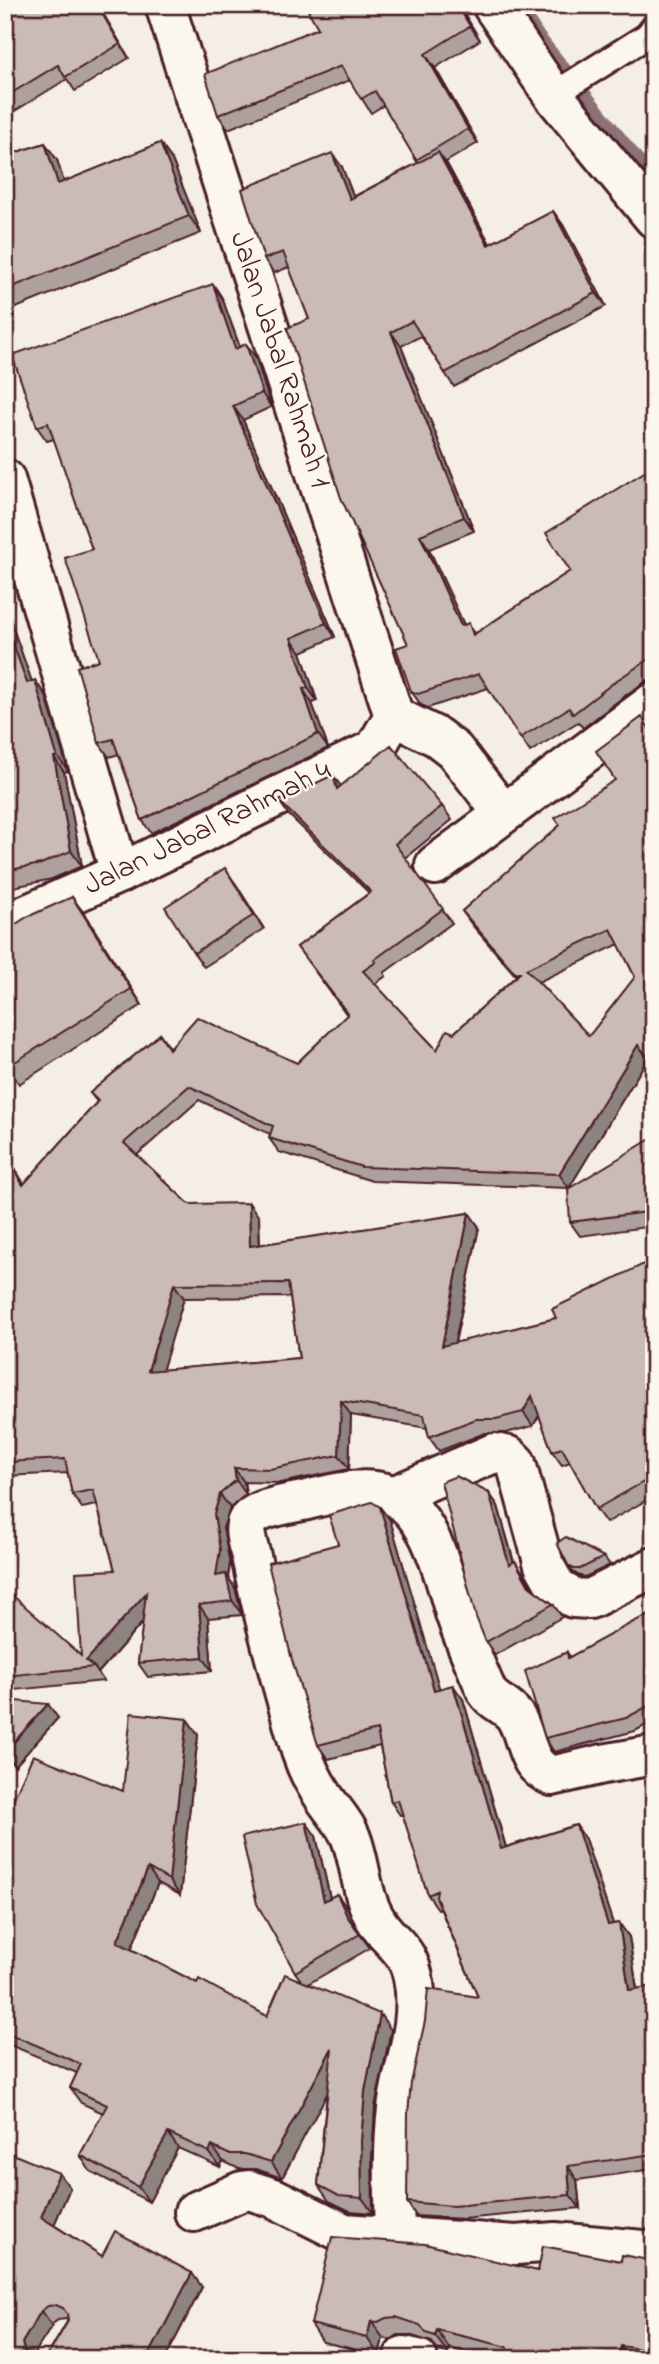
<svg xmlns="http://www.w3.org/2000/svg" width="659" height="2364" font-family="'Indie Flower',sans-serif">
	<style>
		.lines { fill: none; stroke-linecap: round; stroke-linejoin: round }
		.stream { stroke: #8d7174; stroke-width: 14 }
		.service-casing { stroke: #4a1f2b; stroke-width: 30 }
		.minor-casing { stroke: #4a1f2b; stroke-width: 44 }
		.service { stroke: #fbf7ec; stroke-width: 24 }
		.minor { stroke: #fbf7ec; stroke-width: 38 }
		.wall { fill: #aea19d; stroke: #4a1f2b; stroke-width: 2; fill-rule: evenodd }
		.shaded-wall { fill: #8d837f; stroke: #4a1f2b; stroke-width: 2 }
		.building { fill: #cabbb6; stroke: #4a1f2b; stroke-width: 2; fill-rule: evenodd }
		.labels { text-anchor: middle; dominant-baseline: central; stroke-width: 5; stroke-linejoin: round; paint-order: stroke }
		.street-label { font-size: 30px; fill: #4a1f2b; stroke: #fbf7ec }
	</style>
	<rect width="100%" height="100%" fill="#f4eee4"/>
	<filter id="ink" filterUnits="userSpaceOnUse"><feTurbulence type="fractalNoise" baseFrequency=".0143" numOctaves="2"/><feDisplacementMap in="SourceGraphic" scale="14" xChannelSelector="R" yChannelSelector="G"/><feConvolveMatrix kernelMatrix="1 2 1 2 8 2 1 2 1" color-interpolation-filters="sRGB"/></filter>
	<g filter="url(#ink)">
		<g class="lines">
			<path class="stream" d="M 518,5 L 538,37 L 654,181"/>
			<g class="service-casing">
				<path id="service" d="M 553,95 L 647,36 L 654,27"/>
			</g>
			<g class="minor-casing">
				<g id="minor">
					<path d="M 165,5 L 394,716"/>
					<path d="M 492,5 L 553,95 L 654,218"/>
					<path d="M 5,479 L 120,873"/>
					<path d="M 394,716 L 437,737 L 454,750 L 503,813"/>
					<path d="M 435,865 L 654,702"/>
					<path d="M 5,924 L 120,873 L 375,749 L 394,716"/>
					<path d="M 393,1496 L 494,1453 L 509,1456 L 516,1463 L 544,1565 L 557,1588 L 573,1598 L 590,1599 L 654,1567"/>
					<path d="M 194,2212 L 242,2191 L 249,2190 L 274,2198 L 344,2233 L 516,2245 L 555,2242 L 654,2251"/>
					<path d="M 395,2237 C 394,2194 392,2151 397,2109 C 402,2066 421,2027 414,1983 C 409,1947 391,1945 376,1920 C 361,1896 361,1864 351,1838 C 345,1822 331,1809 322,1794 C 313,1781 306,1766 301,1751 C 283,1688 265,1625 252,1561 C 250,1550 243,1535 246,1524 C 250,1509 289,1504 303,1501 C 326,1495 352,1488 376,1491 C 428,1497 443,1573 455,1613 C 464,1640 476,1666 487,1692 C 494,1703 509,1706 516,1718 C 529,1740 524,1765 552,1776 L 603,1764 L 654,1755"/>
					<path d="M 404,2356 L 418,2359"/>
				</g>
			</g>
			<use href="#service" class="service"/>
			<use href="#minor" class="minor"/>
		</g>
		<g class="wall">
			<path d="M 5,5 L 98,5 L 129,58 L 75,91 L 67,79 L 5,117 Z"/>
			<path d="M 459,5 L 480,40 L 435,68 L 478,143 L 446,162 L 490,244 L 553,211 L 563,225 L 606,306 L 454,387 L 421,336 L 401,346 L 474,531 L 429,549 L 464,625 L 476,633 L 570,571 L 654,466 L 654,676 L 627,694 L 583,728 L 578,722 L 530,752 L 488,688 L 428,708 L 421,705 L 411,691 L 408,644 L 309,319 L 289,267 L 274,273 L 264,259 L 342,167 L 353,197 L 418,163 L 384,105 L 371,113 L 350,80 L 228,129 L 218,115 Z"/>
			<path d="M 45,143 L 57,160 L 63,182 L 160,143 L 172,160 L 201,233 L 6,312 L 5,156 Z"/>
			<path d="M 213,284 L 222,298 L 240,347 L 246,344 L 256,358 L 271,407 L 243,420 L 335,637 L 301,652 L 317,701 L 312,703 L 328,748 L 151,833 L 142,820 L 119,754 L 109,757 L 99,743 L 99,660 L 92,549 L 54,439 L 47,441 L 37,427 Z"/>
			<path d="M 5,581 L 9,593 L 5,595 Z"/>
			<path d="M 5,606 L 32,682 L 46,696 L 68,771 L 64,772 L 82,866 L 52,879 L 9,888 L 5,882 Z"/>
			<path d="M 654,735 L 654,1065 L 648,1058 L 569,1188 L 372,1181 L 279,1152 L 269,1138 L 270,1134 L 199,1100 L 137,1155 L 189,1204 L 259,1217 L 260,1245 L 469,1213 L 479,1227 L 455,1343 L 556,1318 L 654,1259 L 654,1496 L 606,1523 L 596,1509 L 570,1462 L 562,1465 L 552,1451 L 539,1415 L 533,1426 L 506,1433 L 485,1433 L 439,1451 L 429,1437 L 427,1428 L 351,1415 L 349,1469 L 280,1483 L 244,1482 L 246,1494 L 230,1508 L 223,1528 L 230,1564 L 228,1577 L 235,1588 L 242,1615 L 208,1618 L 212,1671 L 148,1677 L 138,1663 L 143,1622 L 98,1673 L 104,1681 L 5,1691 L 5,1598 L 81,1656 L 115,1570 L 97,1505 L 82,1508 L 72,1494 L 68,1473 L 5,1476 L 5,1328 L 7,1328 L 5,1326 L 5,1152 L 24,1184 L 97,1102 L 90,1093 L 160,1034 L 170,1048 L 297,1063 L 347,1015 L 297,947 L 369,893 L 289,815 L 279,801 L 340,786 L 442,806 L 452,820 L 405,858 L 452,923 L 384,973 L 386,976 L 375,984 L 437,1050 L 454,1033 L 516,976 L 472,925 L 462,911 L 615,780 ZM 619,944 L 635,977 L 589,1036 L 538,982 ZM 290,1297 L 299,1358 L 162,1370 L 184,1298 Z"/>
			<path d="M 235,883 L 264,929 L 204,967 L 194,953 Z"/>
			<path d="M 72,897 L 142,1005 L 19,1084 L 5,1064 Z"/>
			<path d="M 654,1137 L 654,1226 L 580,1236 L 570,1222 Z"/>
			<path d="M 489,1493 L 498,1506 L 514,1562 L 515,1561 L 532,1589 L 553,1604 L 562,1617 L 495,1655 L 486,1642 Z"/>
			<path d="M 390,1520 L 439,1689 L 463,1699 L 506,1847 L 576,1825 L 585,1839 L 613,1924 L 619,1923 L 629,1937 L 637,1989 L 654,1986 L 654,2169 L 577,2180 L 580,2208 L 463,2219 L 416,2216 L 407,2202 L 478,1997 L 440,1908 L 438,1909 L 428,1895 L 403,1815 L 400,1815 L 391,1802 L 380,1746 L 328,1759 L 318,1745 L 338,1544 Z"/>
			<path d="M 604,1557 L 610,1565 L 585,1577 L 580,1576 L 573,1572 L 568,1565 Z"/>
			<path d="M 654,1613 L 654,1721 L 635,1731 L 554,1752 L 545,1738 L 567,1652 L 570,1657 Z"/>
			<path d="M 5,1700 L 58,1718 L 15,1766 L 5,1756 Z"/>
			<path d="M 187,1719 L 198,1735 L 180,1895 L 158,1883 L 131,1949 L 197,1983 L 267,2016 L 302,1982 L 295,1972 L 316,1836 L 330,1898 L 347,1908 L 356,1929 L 370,1948 L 308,1984 L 391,2030 L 375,2107 L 372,2156 L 373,2213 L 350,2211 L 329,2201 L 318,2185 L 327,2092 L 282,2178 L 256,2169 L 239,2169 L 223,2161 L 220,2167 L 178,2148 L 149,2202 L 90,2171 L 80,2155 L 103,2113 L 81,2103 L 70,2088 L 77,2073 L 10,2045 L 5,2038 L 5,1818 L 123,1791 Z"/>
			<path d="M 59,2173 L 70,2188 L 54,2225 L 102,2256 L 202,2287 L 165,2359 L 37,2359 L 43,2358 L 49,2353 L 68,2320 L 66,2319 L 58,2320 L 5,2359 Z"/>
			<path d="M 621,2261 L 654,2261 L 654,2359 L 495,2359 L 449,2348 L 448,2353 L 438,2351 L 432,2342 L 409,2335 L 398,2335 L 390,2340 L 383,2338 L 379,2355 L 323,2342 L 311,2324 L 538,2271 Z"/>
		</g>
		<g class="shaded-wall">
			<path d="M 97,5 L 98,5 L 129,58 L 120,44 Z"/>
			<path d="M 457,5 L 459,5 L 480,40 L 470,26 Z"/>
			<path d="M 425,54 L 435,68 L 478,143 L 468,129 Z"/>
			<path d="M 45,143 L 57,160 L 70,201 L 58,184 Z"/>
			<path d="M 160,143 L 172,160 L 201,233 L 189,216 Z"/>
			<path d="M 438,152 L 448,166 L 498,259 L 488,245 Z"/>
			<path d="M 332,153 L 342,167 L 360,213 L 350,199 Z"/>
			<path d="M 553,211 L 563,225 L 606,306 L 596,293 Z"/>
			<path d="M 213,284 L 222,298 L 245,362 L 235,349 Z"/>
			<path d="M 391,332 L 401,346 L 474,531 L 464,517 Z"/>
			<path d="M 246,344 L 256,358 L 271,407 L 262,393 Z"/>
			<path d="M 233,406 L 243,420 L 335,637 L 326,623 Z"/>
			<path d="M 420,535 L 429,549 L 471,640 L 461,626 Z"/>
			<path d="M 5,606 L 38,699 L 27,683 L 5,622 Z"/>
			<path d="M 291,638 L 301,652 L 317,701 L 308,688 Z"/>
			<path d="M 35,680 L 46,696 L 68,771 L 57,756 Z"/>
			<path d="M 303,689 L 312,703 L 328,748 L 318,734 Z"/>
			<path d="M 54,757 L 64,772 L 82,866 L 71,851 Z"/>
			<path d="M 333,775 L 343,789 L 337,789 Z"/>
			<path d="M 225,868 L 235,883 L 264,929 L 254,915 Z"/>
			<path d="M 72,897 L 84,913 L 142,1005 L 131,989 Z"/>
			<path d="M 638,1045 L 648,1058 L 569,1188 L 559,1174 Z"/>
			<path d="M 5,1152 L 33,1199 L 23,1185 L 5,1155 Z"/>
			<path d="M 249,1203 L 259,1217 L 260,1260 L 250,1246 Z"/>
			<path d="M 469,1213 L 479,1227 L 451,1360 L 442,1346 Z"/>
			<path d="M 174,1284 L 184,1298 L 158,1385 L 148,1371 Z"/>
			<path d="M 532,1396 L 542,1410 L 533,1426 L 523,1412 Z"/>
			<path d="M 341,1401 L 351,1415 L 349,1469 L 339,1455 Z"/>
			<path d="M 234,1468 L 244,1482 L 246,1494 L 236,1480 Z"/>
			<path d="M 489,1493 L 498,1506 L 518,1578 L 509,1565 Z"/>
			<path d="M 220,1494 L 230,1508 L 223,1528 L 230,1564 L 228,1577 L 235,1588 L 242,1615 L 216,1576 L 214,1514 Z"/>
			<path d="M 380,1507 L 390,1520 L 444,1704 L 434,1690 Z"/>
			<path d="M 515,1561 L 524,1574 L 538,1599 L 529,1586 Z"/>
			<path d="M 146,1593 L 156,1607 L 98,1673 L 94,1667 L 86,1661 Z"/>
			<path d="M 199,1605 L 208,1618 L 212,1671 L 203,1657 Z"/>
			<path d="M 453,1685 L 463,1699 L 510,1862 L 501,1849 Z"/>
			<path d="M 48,1704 L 58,1718 L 15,1766 L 5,1752 Z"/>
			<path d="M 187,1719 L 198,1735 L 180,1895 L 169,1880 Z"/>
			<path d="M 306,1822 L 316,1836 L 334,1916 L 324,1901 Z"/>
			<path d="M 576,1825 L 585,1839 L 618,1939 L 608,1925 Z"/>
			<path d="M 148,1868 L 158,1883 L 128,1957 L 117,1942 Z"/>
			<path d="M 337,1894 L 347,1908 L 357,1930 L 347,1916 Z"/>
			<path d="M 619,1923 L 629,1937 L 639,2003 L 629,1990 Z"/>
			<path d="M 380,2014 L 391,2030 L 375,2107 L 372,2156 L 373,2213 L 362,2198 L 361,2141 L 365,2091 Z"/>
			<path d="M 332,2048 L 343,2064 L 282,2178 L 271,2162 Z"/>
			<path d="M 168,2133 L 178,2148 L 149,2202 L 138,2187 Z"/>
			<path d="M 212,2146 L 223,2161 L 220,2167 L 209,2152 Z"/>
			<path d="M 568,2166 L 577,2180 L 580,2208 L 570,2195 Z"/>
			<path d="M 59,2173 L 70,2188 L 51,2232 L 41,2217 Z"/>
			<path d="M 192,2273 L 202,2287 L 165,2359 L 147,2359 Z"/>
			<path d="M 41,2311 L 52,2326 L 32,2357 L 24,2351 L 22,2343 Z"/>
			<path d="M 371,2321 L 383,2338 L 379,2355 L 367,2338 Z"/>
			<path d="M 437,2330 L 449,2348 L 448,2353 L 435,2336 Z"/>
			<path d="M 621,2346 L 630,2359 L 617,2359 Z"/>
		</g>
		<g class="building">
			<path d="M 5,5 L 97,5 L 120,44 L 65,77 L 58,65 L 5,97 Z"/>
			<path d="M 305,5 L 457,5 L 470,26 L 425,54 L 468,129 L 416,160 L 375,91 L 361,99 L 341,66 L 218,115 L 205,74 L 318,28 Z"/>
			<path d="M 45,143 L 58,184 L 160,143 L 189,216 L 5,290 L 5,156 Z"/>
			<path d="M 438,152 L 488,245 L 553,211 L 596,293 L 445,373 L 412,321 L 391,332 L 464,517 L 420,535 L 461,626 L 469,623 L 473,635 L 570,571 L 546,533 L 654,466 L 654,656 L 617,680 L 573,714 L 569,708 L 520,738 L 479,674 L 418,694 L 411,691 L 396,648 L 408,644 L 341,498 L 287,328 L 309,319 L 283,252 L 264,259 L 242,189 L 332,153 L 350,199 Z"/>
			<path d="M 213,284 L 235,349 L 246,344 L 262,393 L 233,406 L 326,623 L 291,638 L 308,688 L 303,689 L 318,734 L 142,820 L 113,739 L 99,743 L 77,667 L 99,660 L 65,558 L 92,549 L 48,423 L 37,427 L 12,355 Z"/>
			<path d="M 5,622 L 27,683 L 35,680 L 57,756 L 54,757 L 71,851 L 41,864 L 5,871 Z"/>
			<path d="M 642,717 L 654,736 L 654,1064 L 638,1045 L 559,1174 L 362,1167 L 269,1138 L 273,1126 L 189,1086 L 124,1143 L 189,1204 L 249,1203 L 250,1246 L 469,1213 L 442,1346 L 556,1318 L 552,1309 L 654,1259 L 654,1476 L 596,1509 L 562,1448 L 552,1451 L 532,1396 L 523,1412 L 496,1419 L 476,1419 L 429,1437 L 424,1415 L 341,1401 L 339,1455 L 270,1469 L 234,1468 L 236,1480 L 220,1494 L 214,1514 L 220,1550 L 216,1576 L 226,1574 L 232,1601 L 199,1605 L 203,1657 L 138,1663 L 146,1593 L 86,1661 L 94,1667 L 5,1676 L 5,1598 L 10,1593 L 81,1656 L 76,1572 L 115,1570 L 93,1490 L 72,1494 L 65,1459 L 5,1462 L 5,1328 L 12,1327 L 5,1321 L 5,1155 L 23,1185 L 98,1101 L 90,1093 L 160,1034 L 169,1049 L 197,1017 L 297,1063 L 348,1014 L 297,947 L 371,892 L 279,801 L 333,775 L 337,789 L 391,745 L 442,806 L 395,844 L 443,909 L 374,960 L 376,962 L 363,971 L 437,1050 L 447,1030 L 454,1033 L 521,972 L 516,974 L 462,911 L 560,825 L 555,818 L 615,780 L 596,751 ZM 611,929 L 635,977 L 589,1036 L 526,969 ZM 288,1283 L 299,1358 L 148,1371 L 174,1284 Z"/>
			<path d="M 225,868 L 254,915 L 194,953 L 165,907 Z"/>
			<path d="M 72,897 L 131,989 L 7,1067 L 5,1064 L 5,931 L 27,917 Z"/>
			<path d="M 654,1137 L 654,1211 L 570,1222 L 568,1189 Z"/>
			<path d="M 456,1476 L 489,1493 L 509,1565 L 515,1561 L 529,1586 L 553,1604 L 486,1642 L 476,1617 L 441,1482 Z"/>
			<path d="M 372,1502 L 380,1507 L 434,1690 L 453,1685 L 501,1849 L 576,1825 L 608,1925 L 619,1923 L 629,1990 L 654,1986 L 654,2154 L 568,2166 L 570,2195 L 453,2206 L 407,2202 L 408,2113 L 411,2083 L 425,2021 L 428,1989 L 478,1997 L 436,1897 L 437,1891 L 428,1895 L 398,1800 L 391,1802 L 377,1730 L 318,1745 L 292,1660 L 268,1563 L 338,1544 L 329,1515 Z"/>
			<path d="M 566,1537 L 604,1557 L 580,1569 L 574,1569 L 568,1565 L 557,1543 Z"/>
			<path d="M 654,1613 L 654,1703 L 626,1718 L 545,1738 L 525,1671 L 567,1652 L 568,1658 L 635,1621 Z"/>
			<path d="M 5,1700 L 48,1704 L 5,1752 Z"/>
			<path d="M 131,1713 L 187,1719 L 169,1880 L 148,1868 L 117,1942 L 197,1983 L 199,1979 L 267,2016 L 285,1974 L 380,2014 L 365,2091 L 361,2141 L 362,2198 L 339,2196 L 318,2185 L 332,2048 L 271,2162 L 245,2154 L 228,2154 L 212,2146 L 209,2152 L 168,2133 L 138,2187 L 80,2155 L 107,2105 L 70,2088 L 81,2064 L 5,2032 L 5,1818 L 33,1755 L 123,1791 Z"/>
			<path d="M 306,1822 L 324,1901 L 337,1894 L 347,1916 L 360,1934 L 295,1972 L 257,1904 L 242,1837 Z"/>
			<path d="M 5,2151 L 59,2173 L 41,2217 L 102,2256 L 115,2231 L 192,2273 L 147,2359 L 37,2359 L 43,2358 L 49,2353 L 68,2321 L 67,2314 L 63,2308 L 56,2305 L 48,2306 L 41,2311 L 22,2343 L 24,2351 L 35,2359 L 5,2359 Z"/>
			<path d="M 332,2237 L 425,2244 L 538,2271 L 543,2246 L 621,2261 L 622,2255 L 654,2261 L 654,2351 L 621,2346 L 617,2359 L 504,2359 L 508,2347 L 437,2330 L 435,2336 L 426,2333 L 420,2325 L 396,2317 L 386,2318 L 378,2322 L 371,2321 L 367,2338 L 311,2324 Z"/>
		</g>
	</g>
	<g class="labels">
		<g class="street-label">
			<text transform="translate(279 360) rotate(72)">Jalan Jabal Rahmah 1</text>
			<text transform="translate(208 829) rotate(-26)">Jalan Jabal Rahmah 4</text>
		</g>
	</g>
	<rect width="659" height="2364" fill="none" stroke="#fbf7ec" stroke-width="28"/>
	<rect x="14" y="14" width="631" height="2336" fill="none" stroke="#4a1f2b" stroke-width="2.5" filter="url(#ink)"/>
</svg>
